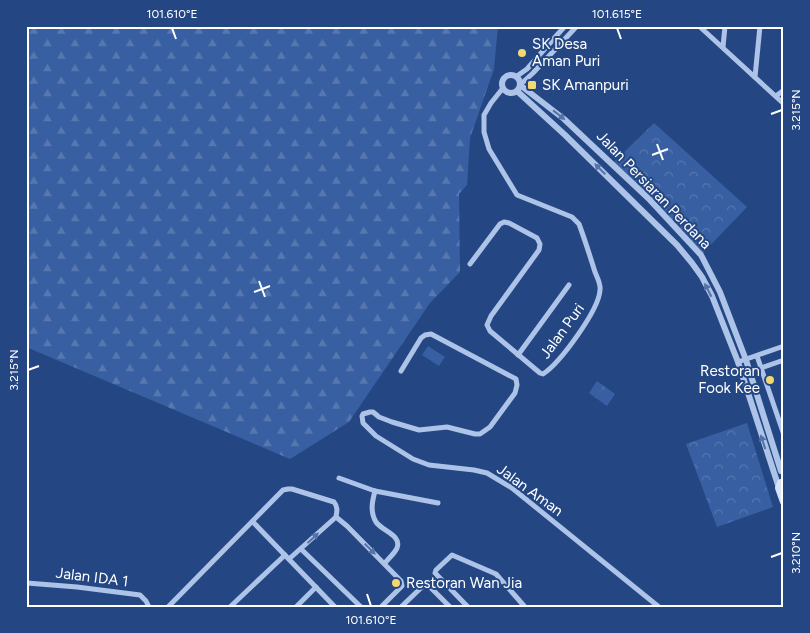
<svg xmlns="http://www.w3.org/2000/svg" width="810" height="633" font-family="Figtree,sans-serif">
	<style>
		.grass { fill: #385fa1 }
		.forest { fill: url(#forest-firs) }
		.park { fill: url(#park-crowns) }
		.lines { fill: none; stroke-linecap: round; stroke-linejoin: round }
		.minor { stroke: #adc3e8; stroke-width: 5 }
		.tertiary { stroke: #adc3e8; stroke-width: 6 }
		.secondary { stroke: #d7e3f7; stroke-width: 8 }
		.oneway { fill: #5472a7 }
		.ticks { fill: none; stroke: #fff; stroke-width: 2 }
		.poi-dot { fill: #f3d770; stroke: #244784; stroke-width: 2 }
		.labels { text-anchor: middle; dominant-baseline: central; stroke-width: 4; stroke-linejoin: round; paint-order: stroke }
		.poi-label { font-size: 15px; fill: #fff; stroke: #244784; text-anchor: start }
		.street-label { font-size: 15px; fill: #fff; stroke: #244784 }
		.neatline { fill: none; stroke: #fff; stroke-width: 2 }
		.ticks-label { font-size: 12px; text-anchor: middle; fill: #fff }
	</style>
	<defs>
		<pattern id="forest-firs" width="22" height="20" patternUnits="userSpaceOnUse" patternTransform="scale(1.25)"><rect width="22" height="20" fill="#385fa1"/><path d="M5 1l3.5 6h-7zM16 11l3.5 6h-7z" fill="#5677af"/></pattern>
		<pattern id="park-crowns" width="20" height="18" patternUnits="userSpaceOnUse" patternTransform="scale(1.25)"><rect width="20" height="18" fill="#385fa1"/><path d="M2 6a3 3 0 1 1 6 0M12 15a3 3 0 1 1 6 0" fill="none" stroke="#5677af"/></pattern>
	</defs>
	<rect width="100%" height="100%" fill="#244784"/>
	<path class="grass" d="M 428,346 L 445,357 L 439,366 L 422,355 Z"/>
	<path class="forest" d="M 26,26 L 498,26 L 494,69 L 470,138 L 467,185 L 459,194 L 460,272 L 430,303 L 349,422 L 290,459 L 26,347 Z"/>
	<g class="park">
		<path d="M 654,123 L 747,207 L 701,255 L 613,163 Z"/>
		<path d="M 597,381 L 615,394 L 607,406 L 589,393 Z"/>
		<path d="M 747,423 L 773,507 L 717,527 L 686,444 Z"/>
	</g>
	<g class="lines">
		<g class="minor">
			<path d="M 699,26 L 784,104"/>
			<path d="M 723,47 L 725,26"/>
			<path d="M 517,76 L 527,69 L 565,26"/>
			<path d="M 755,77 L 760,26"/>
			<path d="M 521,84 L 533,73 L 577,26"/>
			<path d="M 776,96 L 784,90"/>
			<path d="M 470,264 L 500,224 L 504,222 L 509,223 L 537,238 L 540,244 L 539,250 L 491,316 L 487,325 L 490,331 L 540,373 L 543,374 C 560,363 599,310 600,290 C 601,284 597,277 595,272 C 590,256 585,240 579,224 L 572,217 L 517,195 L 489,149 L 484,132 L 484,115 L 491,103 L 503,88"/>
			<path d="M 518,355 L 569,285"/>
			<path d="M 757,356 L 784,435"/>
			<path d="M 738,362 L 784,346"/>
			<path d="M 761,368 L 784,360"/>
			<path d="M 401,371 L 421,338 L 425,335 L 431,334 L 516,379 L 517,385 L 515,393 L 490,427 L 480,434 L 475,434 L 447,427 L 419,430 L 392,422 L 379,417 L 373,412 L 370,412 L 363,414 L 362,416 L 363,423 L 376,436 L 413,459 L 429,465 L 474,470 L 487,473 L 512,488 L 659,607"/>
			<path d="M 339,478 L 375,491 L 438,503"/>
			<path d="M 375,491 C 372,502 370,512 376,522 C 382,531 402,535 397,548 C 395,553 388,559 385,563"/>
			<path d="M 336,517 L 347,526 L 401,581 L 402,586 L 381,607"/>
			<path d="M 253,522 L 335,607"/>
			<path d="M 301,549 L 361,607"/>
			<path d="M 289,559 L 336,517"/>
			<path d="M 27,583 L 77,587 L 140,595 L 146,601 L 149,607"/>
			<path d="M 168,607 L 283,490 L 288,489 L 292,489 L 334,502 C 338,507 337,511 336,517"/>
			<path d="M 230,607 L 285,555"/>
			<path d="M 296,607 L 316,587"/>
			<path d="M 401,607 L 425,584 L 428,585 L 450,607"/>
			<path d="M 468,607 L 435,573 L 436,570 L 452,555 L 496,574 L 525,607"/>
		</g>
		<g class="tertiary">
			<circle cx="511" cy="84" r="9"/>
			<path d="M 520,85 L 564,119 L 648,198 L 701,255 L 720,292 L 746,360 L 781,471"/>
			<path d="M 517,91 L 565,135 L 677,245 L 692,263 L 702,277 L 712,296 L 738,362 L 779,488"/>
		</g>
		<path class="secondary" d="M 784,482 L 781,483 L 779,488 L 784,502"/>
	</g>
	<defs><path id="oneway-solid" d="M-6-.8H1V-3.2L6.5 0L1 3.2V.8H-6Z" transform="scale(1.25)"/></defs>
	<g class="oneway">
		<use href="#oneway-solid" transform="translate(559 115) rotate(38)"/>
		<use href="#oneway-solid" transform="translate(600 169) rotate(-135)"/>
		<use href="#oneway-solid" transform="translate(708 290) rotate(-117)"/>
		<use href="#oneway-solid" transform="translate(763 442) rotate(-108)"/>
		<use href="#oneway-solid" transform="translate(313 538) rotate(-43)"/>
		<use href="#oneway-solid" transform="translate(370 549) rotate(45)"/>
	</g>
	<path class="ticks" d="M 172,28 L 176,39M 617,28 L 621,39M 771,114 L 782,110M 657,144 L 663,160M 652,155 L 668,149M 259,281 L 265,297M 254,292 L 270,286M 28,370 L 39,366M 771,557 L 782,553M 367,594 L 371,606"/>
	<g class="poi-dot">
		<circle cx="522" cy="53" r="5"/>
		<rect x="527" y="80" width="10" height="10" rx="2.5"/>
		<circle cx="770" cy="380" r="5"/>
		<circle cx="396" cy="583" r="5"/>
	</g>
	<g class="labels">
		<g class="poi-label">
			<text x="532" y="44">SK Desa<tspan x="532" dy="17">Aman Puri</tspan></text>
			<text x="542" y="85">SK Amanpuri</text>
			<text x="760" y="371" text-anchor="end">Restoran<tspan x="760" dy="17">Fook Kee</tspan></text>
			<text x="406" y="583">Restoran Wan Jia</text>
		</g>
		<g class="street-label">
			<text transform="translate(654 190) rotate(46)">Jalan Persiaran Perdana</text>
			<text transform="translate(562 331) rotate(-54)">Jalan Puri</text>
			<text transform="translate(530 490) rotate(36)">Jalan Aman</text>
			<text transform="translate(92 577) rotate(7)">Jalan IDA 1</text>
		</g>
	</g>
	<rect width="810" height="633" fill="none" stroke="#244784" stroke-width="55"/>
	<rect x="28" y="28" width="754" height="578" class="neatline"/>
	<g class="ticks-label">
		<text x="172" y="18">101.610°E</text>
		<text x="617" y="18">101.615°E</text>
		<text transform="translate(796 110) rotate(-90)" y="4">3.215°N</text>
		<text transform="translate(14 370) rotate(-90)" y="4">3.215°N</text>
		<text transform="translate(796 553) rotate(-90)" y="4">3.210°N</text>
		<text x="371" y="624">101.610°E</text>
	</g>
</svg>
